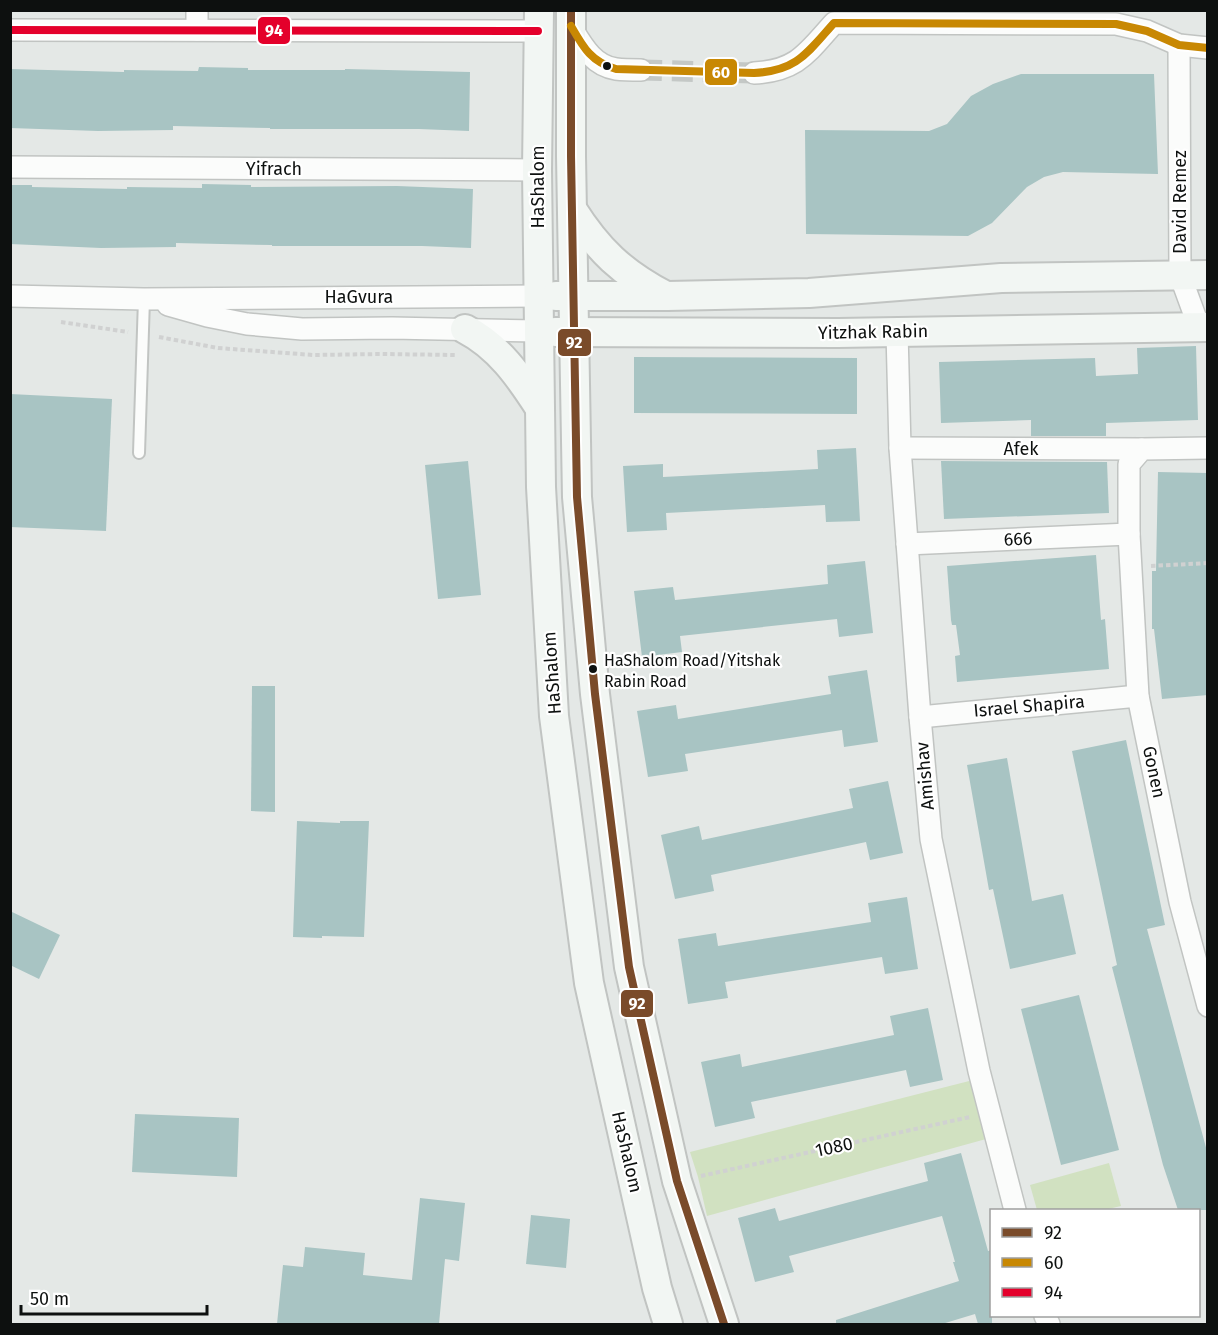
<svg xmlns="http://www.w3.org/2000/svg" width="1218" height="1335" font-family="'Fira Sans',sans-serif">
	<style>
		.green { fill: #d1e1c1 }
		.building { fill: #a8c4c3 }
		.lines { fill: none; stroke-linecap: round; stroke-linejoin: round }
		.street-tunnel { stroke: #c4c8c6; stroke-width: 21; stroke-dasharray: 21 10; stroke-linecap: butt }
		.lane-casing { stroke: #c1c4c2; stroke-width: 14 }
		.street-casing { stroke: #c1c4c2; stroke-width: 24 }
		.secondary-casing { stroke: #c1c4c2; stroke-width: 32 }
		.path { stroke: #d0d1d1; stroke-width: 4; stroke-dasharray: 4.5 3; stroke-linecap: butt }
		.lane { stroke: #fbfcfb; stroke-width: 10 }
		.street { stroke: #fbfcfb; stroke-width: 21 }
		.secondary { stroke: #f2f6f3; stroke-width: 28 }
		.bus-1-casing { stroke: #fff; stroke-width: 12 }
		.bus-2-casing { stroke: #fff; stroke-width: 12 }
		.bus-3-casing { stroke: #fff; stroke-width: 12 }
		.bus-1 { stroke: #7a4b2a; stroke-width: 8 }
		.bus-2 { stroke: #c88803; stroke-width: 8 }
		.bus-3 { stroke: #e4002b; stroke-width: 8 }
		.bus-dot { fill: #0d100f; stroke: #fff; stroke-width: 2 }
		.labels { text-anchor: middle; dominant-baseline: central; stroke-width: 4.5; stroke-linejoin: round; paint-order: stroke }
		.bus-label { font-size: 16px; fill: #0d100f; stroke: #fff; text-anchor: start }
		.street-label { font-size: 18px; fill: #0d100f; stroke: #fff }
		.line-badge { stroke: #fff; stroke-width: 2 }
		.badge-label { font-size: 16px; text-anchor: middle; font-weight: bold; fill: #fff }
	</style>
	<rect width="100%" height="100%" fill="#e4e8e6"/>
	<g class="green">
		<path d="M 981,1078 L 997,1136 L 707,1216 L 698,1177 L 690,1152 Z"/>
		<path d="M 1109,1163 L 1121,1206 L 1104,1210 L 1037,1210 L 1030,1185 Z"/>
	</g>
	<g class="building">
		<path d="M 199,67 L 248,68 L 248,70 L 345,70 L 345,69 L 470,72 L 469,131 L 419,129 L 270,129 L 270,128 L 173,126 L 173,130 L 98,131 L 10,128 L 10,69 L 124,72 L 124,70 L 198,71 Z"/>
		<path d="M 1021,74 L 1154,74 L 1158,174 L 1063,172 L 1044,177 L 1027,187 L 992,223 L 968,236 L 806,234 L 805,130 L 929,131 L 947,124 L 971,96 L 993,84 Z"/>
		<path d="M 202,184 L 251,185 L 251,187 L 397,186 L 473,189 L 471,248 L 422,246 L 272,246 L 272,245 L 176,243 L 176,247 L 101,248 L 10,244 L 10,185 L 32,185 L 32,187 L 127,189 L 127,187 L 202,188 Z"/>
		<path d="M 1196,346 L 1198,420 L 1106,423 L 1106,436 L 1031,436 L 1031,420 L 941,423 L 939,362 L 1095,358 L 1096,376 L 1138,374 L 1137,348 Z"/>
		<path d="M 634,357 L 857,358 L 857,414 L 634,413 Z"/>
		<path d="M 10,394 L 112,399 L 106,531 L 10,527 Z"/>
		<path d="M 856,448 L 860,521 L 826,522 L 825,505 L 666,513 L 667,530 L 627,532 L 623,466 L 663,464 L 663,477 L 818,469 L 817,450 Z"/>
		<path d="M 468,461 L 481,595 L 438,599 L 425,465 Z"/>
		<path d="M 941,461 L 1107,462 L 1109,513 L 944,519 Z"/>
		<path d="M 1158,472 L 1208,473 L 1208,695 L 1162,699 L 1154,629 L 1152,629 L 1152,571 L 1156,571 Z"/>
		<path d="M 1096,555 L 1101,620 L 1105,619 L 1109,669 L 957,682 L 955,656 L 960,655 L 956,625 L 952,625 L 951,620 L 947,566 Z"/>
		<path d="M 865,561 L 873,633 L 839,637 L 837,619 L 680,636 L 682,652 L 642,657 L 634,591 L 673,587 L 675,600 L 828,584 L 827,565 Z"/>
		<path d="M 867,670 L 878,742 L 844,747 L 842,730 L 685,754 L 688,771 L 648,777 L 637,711 L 676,705 L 678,719 L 831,694 L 828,676 Z"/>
		<path d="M 252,686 L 275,686 L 275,812 L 251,811 Z"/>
		<path d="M 1126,740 L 1165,925 L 1147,929 L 1208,1155 L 1208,1210 L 1178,1210 L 1163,1165 L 1112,967 L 1117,965 L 1072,751 Z"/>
		<path d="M 1007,758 L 1032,901 L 1063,894 L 1076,954 L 1010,969 L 993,889 L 989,890 L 967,765 Z"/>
		<path d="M 888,781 L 903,853 L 870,860 L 866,842 L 711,875 L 714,891 L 675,899 L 661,835 L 699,826 L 702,840 L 853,808 L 849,789 Z"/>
		<path d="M 297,821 L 340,823 L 340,821 L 369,821 L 364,937 L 322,936 L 322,938 L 293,937 Z"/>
		<path d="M 907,897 L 918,969 L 885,974 L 882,957 L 725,982 L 728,998 L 688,1004 L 678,939 L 716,933 L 718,946 L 871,922 L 868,903 Z"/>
		<path d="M 10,911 L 60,935 L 39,979 L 10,965 Z"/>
		<path d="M 1079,995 L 1119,1150 L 1061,1165 L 1021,1009 Z"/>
		<path d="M 928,1008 L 943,1080 L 910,1087 L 906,1070 L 751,1102 L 755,1118 L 715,1127 L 701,1062 L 740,1054 L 742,1067 L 894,1035 L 890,1016 Z"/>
		<path d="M 135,1114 L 239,1118 L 237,1177 L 132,1172 Z"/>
		<path d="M 961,1153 L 988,1251 L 992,1250 L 992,1324 L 978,1324 L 975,1314 L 942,1324 L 836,1324 L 836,1320 L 959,1281 L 953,1262 L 955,1262 L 942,1216 L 789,1256 L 794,1272 L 755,1282 L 738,1218 L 775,1208 L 779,1221 L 928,1181 L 924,1163 Z"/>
		<path d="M 420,1198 L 465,1203 L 459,1261 L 445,1259 L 439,1324 L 277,1324 L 283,1265 L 303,1267 L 305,1247 L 365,1253 L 363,1275 L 412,1280 Z"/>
		<path d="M 531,1215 L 570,1219 L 566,1268 L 526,1264 Z"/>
	</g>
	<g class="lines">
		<path class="street-tunnel" d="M 641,70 L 754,73"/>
		<g class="lane-casing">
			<path id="lane" d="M 139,453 L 144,299"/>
		</g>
		<g class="street-casing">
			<g id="street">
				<path d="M 197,10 L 197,30"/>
				<path d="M 571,27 C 582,45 593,66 616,69 C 624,70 633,70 641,70"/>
				<path d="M 10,30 L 538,31"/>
				<path d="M 1179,45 L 1180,275 L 1199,327"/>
				<path d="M 754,73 C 797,71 807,53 834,23 L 1116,24 L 1147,31 L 1179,45 L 1208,48"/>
				<path d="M 10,167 L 537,170"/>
				<path d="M 10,296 L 144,299 L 538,296"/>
				<path d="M 168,305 L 207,316 L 247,324 L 302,329 L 392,328 L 538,331"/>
				<path d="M 897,332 L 900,448 L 920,717 L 931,839 L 979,1071 L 1015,1210"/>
				<path d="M 900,448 L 1142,449"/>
				<path d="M 1208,448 L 1142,449 L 1129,464 L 1129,534 L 1138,696 L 1180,902 L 1208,1006"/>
				<path d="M 907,544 L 1129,534"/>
				<path d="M 920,717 L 1138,696"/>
				<path d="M 1045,1316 L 1049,1324"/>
			</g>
		</g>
		<g class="secondary-casing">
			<g id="secondary">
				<path d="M 539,10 L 537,170 L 541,487 L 554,716 L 589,983 L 657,1288 L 668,1324"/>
				<path d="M 571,10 L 571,156 L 577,497 L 595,694 L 629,967 L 677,1181 L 724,1324"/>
				<path d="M 572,209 C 598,250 622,273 666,296"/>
				<path d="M 556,296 L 667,296 L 809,293 L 1001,278 L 1208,275"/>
				<path d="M 465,329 C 498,346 519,376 539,407"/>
				<path d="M 555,332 L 838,333 L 1208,327"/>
			</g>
		</g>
		<g class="path">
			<path d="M 61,322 L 128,332"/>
			<path d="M 159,337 L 218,348 L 313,355 L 381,354 L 456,355"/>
			<path d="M 1151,566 L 1208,563"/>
			<path d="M 701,1176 L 970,1117"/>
		</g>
		<use href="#lane" class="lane"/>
		<use href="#street" class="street"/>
		<use href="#secondary" class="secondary"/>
		<g class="bus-1-casing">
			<path id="bus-1" d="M 571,10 L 571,156 L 577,497 L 595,694 L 629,967 L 677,1181 L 724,1324"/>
		</g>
		<g class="bus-2-casing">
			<path id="bus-2" d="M 571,26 C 583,47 591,62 616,69 L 754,73 C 797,71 807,53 834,23 L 1116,24 L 1147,31 L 1179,45 L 1208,48"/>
		</g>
		<g class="bus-3-casing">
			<path id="bus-3" d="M 10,30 L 538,31"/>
		</g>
		<use href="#bus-1" class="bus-1"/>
		<use href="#bus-2" class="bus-2"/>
		<use href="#bus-3" class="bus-3"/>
	</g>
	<g class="bus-dot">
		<circle cx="607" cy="66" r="5"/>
		<circle cx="593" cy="669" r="5"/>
	</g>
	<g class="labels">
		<g class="bus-label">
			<text x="604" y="660">HaShalom Road/Yitshak<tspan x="604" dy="21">Rabin Road</tspan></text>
		</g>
		<g class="street-label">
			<text x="274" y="169">Yifrach</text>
			<text transform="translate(538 187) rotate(-90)">HaShalom</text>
			<text transform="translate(1180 202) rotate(-90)">David Remez</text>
			<text x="359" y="297">HaGvura</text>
			<text transform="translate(873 332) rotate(-1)">Yitzhak Rabin</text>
			<text x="1021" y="449">Afek</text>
			<text transform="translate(1018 539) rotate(-3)">666</text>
			<text transform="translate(552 673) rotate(-94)">HaShalom</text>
			<text transform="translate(1029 706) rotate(-5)">Israel Shapira</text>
			<text transform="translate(1154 772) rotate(78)">Gonen</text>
			<text transform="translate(925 776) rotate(-95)">Amishav</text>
			<text transform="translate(834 1147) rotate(-12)">1080</text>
			<text transform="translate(627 1152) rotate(77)">HaShalom</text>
		</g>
	</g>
	<g class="line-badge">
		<rect x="257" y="16" width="34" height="29" rx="6" fill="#e4002b"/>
		<rect x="704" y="58" width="34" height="28" rx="6" fill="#c88803"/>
		<rect x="557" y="328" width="35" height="29" rx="6" fill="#7a4b2a"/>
		<rect x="620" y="989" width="34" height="29" rx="6" fill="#7a4b2a"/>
	</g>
	<g class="badge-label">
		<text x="274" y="36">94</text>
		<text x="721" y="78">60</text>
		<text x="574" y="348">92</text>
		<text x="637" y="1009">92</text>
	</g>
	<rect width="1218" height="1335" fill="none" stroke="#0d100f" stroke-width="24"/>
	<rect x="990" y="1209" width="210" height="108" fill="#ffffff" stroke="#9e9f9f" stroke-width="1.5"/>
	<rect x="1002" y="1228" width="30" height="9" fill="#7a4b2a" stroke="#9e9f9f" stroke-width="1.5"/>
	<text x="1044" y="1239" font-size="18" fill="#0d100f">92</text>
	<rect x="1002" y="1258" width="30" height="9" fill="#c88803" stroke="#9e9f9f" stroke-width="1.5"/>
	<text x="1044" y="1269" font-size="18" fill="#0d100f">60</text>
	<rect x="1002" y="1288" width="30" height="9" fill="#e4002b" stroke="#9e9f9f" stroke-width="1.5"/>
	<text x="1044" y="1299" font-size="18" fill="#0d100f">94</text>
	<path d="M21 1305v9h186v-9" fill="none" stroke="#0d100f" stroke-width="3"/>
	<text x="30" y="1305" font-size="18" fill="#0d100f" stroke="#ffffff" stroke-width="4.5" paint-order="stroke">50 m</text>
</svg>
